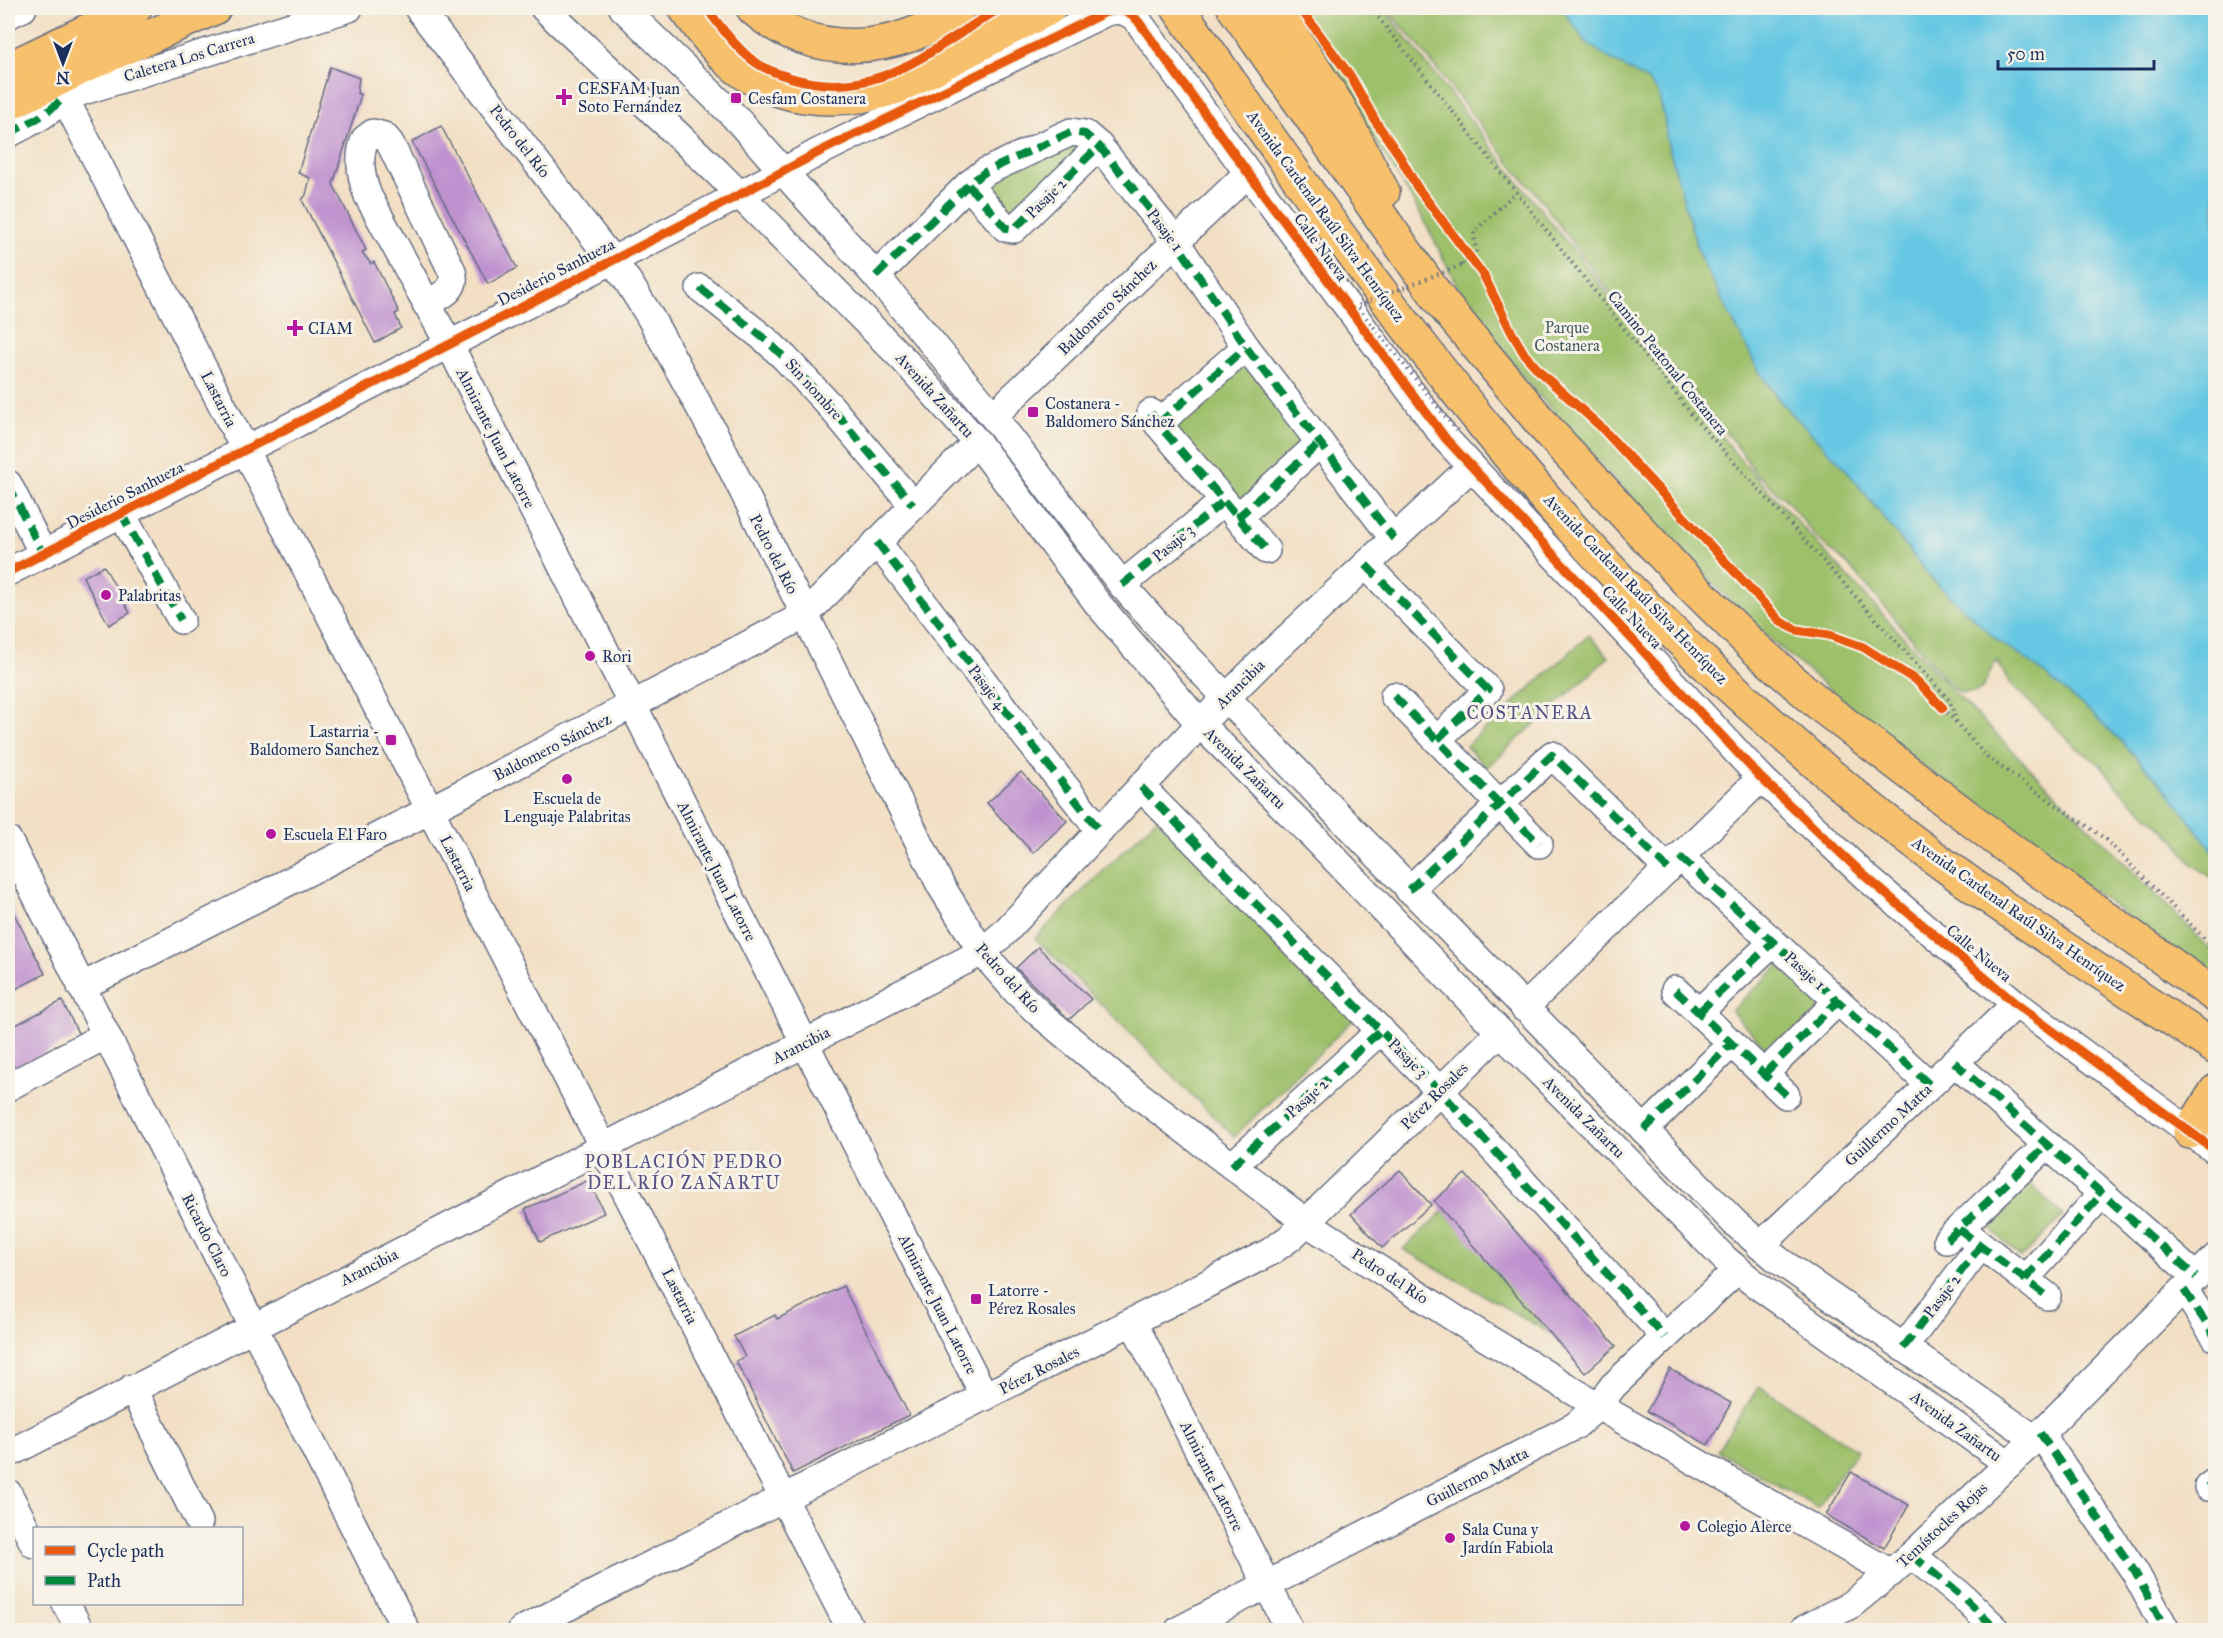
<svg xmlns="http://www.w3.org/2000/svg" width="2223" height="1638" font-family="'IM FELL Great Primer',serif">
	<style>
		.green { fill: #9dc06a; stroke: #5c7864; stroke-width: 1.5 }
		.water { fill: #65c7e3; stroke: #407ba0; stroke-width: 1.5 }
		.building { fill: #bf91cf }
		.lines { fill: none; stroke-linecap: round; stroke-linejoin: round }
		.minor-casing { stroke: #666d82; stroke-width: 30 }
		.major-casing { stroke: #666d82; stroke-width: 36 }
		.path { stroke: #666d82; stroke-width: 4; stroke-dasharray: 1.5 4.5; stroke-linecap: butt }
		.minor { stroke: #fff; stroke-width: 27 }
		.major { stroke: #f7c06c; stroke-width: 33 }
		.path-bridge { stroke: #666d82; stroke-width: 4; stroke-dasharray: 1.5 4.5; stroke-linecap: butt }
		.quiet { stroke: #00873e; stroke-width: 8; stroke-dasharray: 15 8; stroke-linecap: butt }
		.cycleway-casing { stroke: #f7f3e8; stroke-width: 13 }
		.cycleway { stroke: #e8590c; stroke-width: 9 }
		.poi-dot { fill: #b5179e; stroke: #f7f3e8; stroke-width: 2 }
		.labels { text-anchor: middle; dominant-baseline: central; stroke-width: 6; stroke-linejoin: round; paint-order: stroke }
		.street-label { font-size: 16px; fill: #1b2f5e; stroke: #f7f3e8 }
		.poi-label { font-size: 16px; fill: #1b2f5e; stroke: #f7f3e8; text-anchor: start }
		.park-label { font-size: 16px; fill: #425a62; stroke: #f7f3e8 }
		.neighbourhood-label { font-size: 18px; letter-spacing: 1.5px; fill: #545186; stroke: #f7f3e8 }
	</style>
	<rect width="100%" height="100%" fill="#f7f3e8"/>
	<filter id="ink" filterUnits="userSpaceOnUse"><feTurbulence type="fractalNoise" baseFrequency=".0167" numOctaves="2"/><feDisplacementMap in="SourceGraphic" scale="12" xChannelSelector="R" yChannelSelector="G"/><feConvolveMatrix kernelMatrix="1 2 1 2 8 2 1 2 1" color-interpolation-filters="sRGB"/></filter>
	<filter id="wash" filterUnits="userSpaceOnUse"><feTurbulence type="fractalNoise" baseFrequency=".008" numOctaves="4" result="noise"/><feDisplacementMap in="SourceGraphic" scale="24" xChannelSelector="R" yChannelSelector="G"/><feGaussianBlur stdDeviation="1.35" result="paint"/><feColorMatrix in="noise" values="0 0 0 0 0 0 0 0 0 0 0 0 0 0 0 0 0 1.4 0 .05"/><feComposite in="paint" operator="in"/></filter>
	<g filter="url(#wash)">
		<rect width="100%" height="100%" fill="#f2dfc4"/>
		<g class="green">
			<path d="M 1286,8 L 1383,8 L 1518,181 L 1738,457 L 1954,692 L 2215,954 L 2215,980 L 1900,749 L 1751,623 L 1599,463 L 1534,390 L 1478,319 L 1459,290 L 1424,220 L 1399,177 Z"/>
			<path d="M 1385,8 L 2215,8 L 2215,880 L 2191,863 L 2175,840 L 2117,787 L 2102,766 L 2077,748 L 2018,691 L 2008,680 L 1997,661 C 1981,678 1993,695 1959,692 L 1946,680 L 1868,587 L 1848,565 L 1817,538 L 1788,502 L 1754,471 L 1740,450 L 1603,283 L 1533,190 L 1517,172 L 1414,40 Z"/>
			<path d="M 1054,139 L 1099,146 L 1014,229 L 968,185 Z"/>
			<path d="M 1246,347 L 1320,443 L 1237,518 L 1158,424 Z"/>
			<path d="M 1589,635 L 1609,657 L 1486,768 L 1466,746 Z"/>
			<path d="M 1157,818 L 1356,1017 L 1234,1137 L 1035,938 Z"/>
			<path d="M 1781,964 L 1822,1007 L 1772,1054 L 1731,1011 Z"/>
			<path d="M 2026,1180 L 2063,1216 L 2021,1258 L 1984,1222 Z"/>
			<path d="M 1448,1207 L 1566,1342 L 1403,1249 Z"/>
			<path d="M 1759,1386 L 1857,1450 L 1818,1508 L 1717,1451 Z"/>
		</g>
		<path class="water" d="M 1562,8 L 2215,8 L 2215,854 L 2168,791 L 2121,741 L 2086,708 L 2027,660 L 1998,641 L 1930,577 L 1845,468 L 1781,402 L 1760,373 L 1700,257 L 1667,141 L 1664,116 L 1658,92 L 1648,81 L 1605,56 L 1584,40 Z"/>
		<g id="blocks">
			<g class="building">
				<path d="M 330,67 L 359,78 L 357,93 L 361,95 L 333,184 L 366,250 L 362,252 L 371,264 L 374,262 L 399,312 L 395,314 L 401,328 L 375,343 L 302,200 L 306,195 L 310,178 L 298,173 Z"/>
				<path d="M 441,126 L 517,268 L 488,284 L 412,142 Z"/>
				<path d="M 104,566 L 130,613 L 109,625 L 83,577 Z"/>
				<path d="M 1021,772 L 1067,821 L 1033,853 L 987,803 Z"/>
				<path d="M 8,902 L 45,974 L 8,993 Z"/>
				<path d="M 1038,947 L 1091,999 L 1069,1020 L 1016,968 Z"/>
				<path d="M 62,1001 L 79,1035 L 8,1072 L 8,1029 Z"/>
				<path d="M 1400,1170 L 1431,1205 L 1382,1248 L 1351,1214 Z"/>
				<path d="M 1465,1174 L 1616,1346 L 1585,1373 L 1434,1201 Z"/>
				<path d="M 589,1180 L 604,1213 L 540,1242 L 525,1209 Z"/>
				<path d="M 843,1286 L 909,1415 L 793,1473 L 736,1361 L 745,1357 L 734,1336 L 775,1315 L 777,1319 Z"/>
				<path d="M 1670,1369 L 1731,1403 L 1708,1445 L 1647,1411 Z"/>
				<path d="M 1851,1472 L 1909,1505 L 1884,1548 L 1826,1515 Z"/>
			</g>
		</g>
	</g>
	<g filter="url(#ink)">
		<use href="#blocks" fill-opacity="0" stroke="#666d82" stroke-width="1.5"/>
		<g class="lines">
			<g class="minor-casing">
				<g id="minor">
					<path d="M 418,8 L 627,280 L 649,315 L 716,437 L 941,886 L 982,952 L 1016,991 L 1040,1014 L 1119,1080 L 1306,1222 L 1462,1323 L 1598,1406 L 1891,1573"/>
					<path d="M 544,8 L 717,172 L 905,361 L 977,442 L 1098,604 L 1200,724 L 1314,837 L 1500,1032 L 1725,1259 L 1750,1280 L 2009,1464"/>
					<path d="M 623,8 L 734,116 L 876,276 L 993,416 L 1122,585 L 1163,631 L 1340,817 L 1735,1223 L 1777,1259 L 2035,1439"/>
					<path d="M 8,15 L 23,8"/>
					<path d="M 64,97 L 851,1630"/>
					<path d="M 64,97 L 349,8"/>
					<path d="M 8,134 C 28,123 48,115 64,97"/>
					<path d="M 968,185 L 1006,228 L 1014,229 L 1099,146"/>
					<path d="M 876,276 L 968,185 L 985,172 L 1071,132 L 1085,134 L 1099,146 L 1176,242 L 1246,347 L 1394,539"/>
					<path d="M 700,288 L 766,340 L 785,358 L 831,407 L 913,505"/>
					<path d="M 426,304 C 441,296 458,290 452,271 L 390,143 L 384,136 L 373,133 L 365,139 C 357,159 361,178 368,196 L 449,344 L 985,1397"/>
					<path d="M 1151,413 L 1158,424 L 1266,550"/>
					<path d="M 993,416 L 1248,173"/>
					<path d="M 1158,424 L 1246,347"/>
					<path d="M 8,484 L 43,554"/>
					<path d="M 121,513 L 181,620"/>
					<path d="M 1237,518 L 1320,443"/>
					<path d="M 877,542 L 1023,733 L 1100,831"/>
					<path d="M 1366,565 L 1488,690 L 1437,740"/>
					<path d="M 8,572 L 722,204 L 819,152 L 1104,13 C 1117,8 1129,10 1138,21 L 1248,173 L 1446,439 L 1761,778 L 1866,877 L 2016,1004 L 2216,1151"/>
					<path d="M 1122,585 L 1224,501"/>
					<path d="M 1394,696 L 1539,844"/>
					<path d="M 1141,787 L 1440,1091 L 1665,1337"/>
					<path d="M 8,840 L 406,1630"/>
					<path d="M 1680,857 L 1930,1085"/>
					<path d="M 1409,890 L 1552,755 L 1668,869"/>
					<path d="M 81,987 L 430,810 L 805,615 L 977,442"/>
					<path d="M 1675,990 L 1786,1095"/>
					<path d="M 1524,1008 L 1761,778"/>
					<path d="M 1699,1012 L 1773,942"/>
					<path d="M 1954,1062 L 2196,1277"/>
					<path d="M 1764,1074 L 1838,1001"/>
					<path d="M 8,1087 L 106,1035"/>
					<path d="M 1644,1130 L 1732,1043"/>
					<path d="M 1232,1166 L 1381,1030"/>
					<path d="M 1967,1234 L 2047,1296"/>
					<path d="M 1947,1240 L 2047,1145"/>
					<path d="M 1760,1246 L 2016,1004"/>
					<path d="M 2025,1279 L 2102,1194"/>
					<path d="M 2184,1290 L 2216,1338"/>
					<path d="M 1133,1322 L 1290,1630"/>
					<path d="M 1903,1348 L 1981,1245"/>
					<path d="M 132,1388 L 199,1522"/>
					<path d="M 2040,1433 L 2135,1572 L 2166,1630"/>
					<path d="M 8,1454 L 982,952 L 1004,933 L 1200,724 L 1267,657 L 1471,467"/>
					<path d="M 2208,1487 L 2216,1481"/>
					<path d="M 8,1493 L 34,1544"/>
					<path d="M 1912,1555 L 1964,1598 L 1997,1630"/>
					<path d="M 66,1604 L 80,1630"/>
					<path d="M 522,1630 L 1270,1252 L 1291,1237 L 1500,1032"/>
					<path d="M 1179,1630 L 1575,1426 L 1598,1406 L 1613,1386 L 1737,1270"/>
					<path d="M 1803,1630 L 1852,1604 L 1912,1555 L 2035,1439 L 2216,1257"/>
				</g>
			</g>
			<g class="major-casing">
				<g id="major">
					<path d="M 685,8 C 697,23 708,40 722,54 C 769,102 836,107 897,87 L 1049,8"/>
					<path d="M 753,8 C 812,61 899,55 959,8"/>
					<path d="M 1178,8 C 1298,178 1416,351 1554,508 C 1624,588 1702,663 1782,733 C 1846,791 1915,845 1986,895 C 2061,948 2139,997 2216,1048"/>
					<path d="M 1234,8 L 1441,302 L 1549,432 L 1686,580 L 1756,649 L 1824,708 L 2020,857 L 2216,996"/>
					<path d="M 1274,8 L 1338,106 L 1383,192"/>
					<path d="M 8,69 L 135,8"/>
					<path d="M 8,104 L 93,62 L 214,8"/>
					<path d="M 2190,1132 L 2216,1091"/>
				</g>
			</g>
			<g class="path">
				<path d="M 1371,8 L 1697,421 L 1950,701 L 1957,723"/>
				<path d="M 1462,265 L 1462,261 L 1467,260 L 1474,267 L 1477,266 L 1474,232 L 1516,192"/>
				<path d="M 1943,708 L 1988,758 L 2103,837 L 2216,950"/>
			</g>
			<use href="#minor" class="minor"/>
			<use href="#major" class="major"/>
			<path class="path-bridge" d="M 1457,431 L 1357,306 L 1462,265"/>
			<g class="quiet">
				<path d="M 8,134 C 28,123 48,115 64,97"/>
				<path d="M 968,185 L 1006,228 L 1014,229 L 1099,146"/>
				<path d="M 876,276 L 968,185 L 985,172 L 1071,132 L 1085,134 L 1099,146 L 1176,242 L 1246,347 L 1394,539"/>
				<path d="M 700,288 L 766,340 L 785,358 L 831,407 L 913,505"/>
				<path d="M 1151,413 L 1158,424 L 1266,550"/>
				<path d="M 1158,424 L 1246,347"/>
				<path d="M 8,484 L 43,554"/>
				<path d="M 121,513 L 181,620"/>
				<path d="M 1237,518 L 1320,443"/>
				<path d="M 877,542 L 1023,733 L 1100,831"/>
				<path d="M 1366,565 L 1488,690 L 1437,740"/>
				<path d="M 1122,585 L 1224,501"/>
				<path d="M 1394,696 L 1539,844"/>
				<path d="M 1141,787 L 1440,1091 L 1665,1337"/>
				<path d="M 1680,857 L 1930,1085"/>
				<path d="M 1409,890 L 1552,755 L 1668,869"/>
				<path d="M 1675,990 L 1786,1095"/>
				<path d="M 1699,1012 L 1773,942"/>
				<path d="M 1954,1062 L 2196,1277"/>
				<path d="M 1764,1074 L 1838,1001"/>
				<path d="M 1644,1130 L 1732,1043"/>
				<path d="M 1232,1166 L 1381,1030"/>
				<path d="M 1959,1229 L 2047,1296"/>
				<path d="M 1947,1240 L 2047,1145"/>
				<path d="M 2025,1279 L 2102,1194"/>
				<path d="M 2184,1290 L 2216,1338"/>
				<path d="M 1903,1348 L 1981,1245"/>
				<path d="M 2040,1433 L 2135,1572 L 2166,1630"/>
				<path d="M 2208,1487 L 2216,1481"/>
				<path d="M 1912,1555 L 1964,1598 L 1997,1630"/>
			</g>
			<g class="cycleway-casing">
				<g id="cycleway">
					<path d="M 706,8 C 720,25 733,45 751,59 C 763,69 778,74 792,78 C 879,104 932,47 1001,8"/>
					<path d="M 1300,8 L 1351,77 L 1376,122 L 1399,155 L 1417,187 L 1484,276 L 1512,333 L 1525,355 L 1542,374 L 1601,427 L 1781,622 L 1797,630 L 1829,635 L 1863,647 L 1917,681 L 1943,708"/>
					<path d="M 8,572 L 722,204 L 819,152 L 1104,13 C 1117,8 1129,10 1138,21 L 1248,173 L 1446,439 L 1761,778 L 1866,877 L 2016,1004 L 2216,1151"/>
				</g>
			</g>
			<use href="#cycleway" class="cycleway"/>
		</g>
	</g>
	<g class="poi-dot">
		<path d="M561 88h6v6h6v6h-6v6h-6v-6h-6v-6h6z"/>
		<rect x="730" y="92" width="12" height="12" rx="3"/>
		<path d="M292 319h6v6h6v6h-6v6h-6v-6h-6v-6h6z"/>
		<rect x="1027" y="406" width="12" height="12" rx="3"/>
		<circle cx="106" cy="595" r="6"/>
		<circle cx="590" cy="656" r="6"/>
		<rect x="385" y="734" width="12" height="12" rx="3"/>
		<circle cx="567" cy="779" r="6"/>
		<circle cx="271" cy="834" r="6"/>
		<rect x="970" y="1293" width="12" height="12" rx="3"/>
		<circle cx="1685" cy="1526" r="6"/>
		<circle cx="1450" cy="1538" r="6"/>
	</g>
	<g class="labels">
		<g class="street-label">
			<text transform="translate(189 57) rotate(-17)">Caletera Los Carrera</text>
			<text transform="translate(520 141) rotate(52)">Pedro del Río</text>
			<text transform="translate(1046 198) rotate(-45)">Pasaje 2</text>
			<text transform="translate(1326 216) rotate(54)">Avenida Cardenal Raúl Silva Henríquez</text>
			<text transform="translate(1165 230) rotate(53)">Pasaje 1</text>
			<text transform="translate(1321 247) rotate(54)">Calle Nueva</text>
			<text transform="translate(556 272) rotate(-27)">Desiderio Sanhueza</text>
			<text transform="translate(1107 307) rotate(-44)">Baldomero Sánchez</text>
			<text transform="translate(1668 363) rotate(51)">Camino Peatonal Costanera</text>
			<text transform="translate(814 389) rotate(48)">Sin nombre</text>
			<text transform="translate(935 395) rotate(48)">Avenida Zañartu</text>
			<text transform="translate(219 399) rotate(63)">Lastarria</text>
			<text transform="translate(496 438) rotate(63)">Almirante Juan Latorre</text>
			<text transform="translate(125 495) rotate(-27)">Desiderio Sanhueza</text>
			<text transform="translate(1173 543) rotate(-40)">Pasaje 3</text>
			<text transform="translate(774 554) rotate(63)">Pedro del Río</text>
			<text transform="translate(1636 589) rotate(46)">Avenida Cardenal Raúl Silva Henríquez</text>
			<text transform="translate(1632 617) rotate(47)">Calle Nueva</text>
			<text transform="translate(1240 684) rotate(-45)">Arancibia</text>
			<text transform="translate(987 687) rotate(53)">Pasaje 4</text>
			<text transform="translate(552 747) rotate(-27)">Baldomero Sánchez</text>
			<text transform="translate(1245 768) rotate(45)">Avenida Zañartu</text>
			<text transform="translate(458 863) rotate(63)">Lastarria</text>
			<text transform="translate(717 871) rotate(63)">Almirante Juan Latorre</text>
			<text transform="translate(2019 914) rotate(35)">Avenida Cardenal Raúl Silva Henríquez</text>
			<text transform="translate(1979 953) rotate(40)">Calle Nueva</text>
			<text transform="translate(1805 971) rotate(42)">Pasaje 1</text>
			<text transform="translate(1008 978) rotate(48)">Pedro del Río</text>
			<text transform="translate(801 1045) rotate(-27)">Arancibia</text>
			<text transform="translate(1408 1058) rotate(45)">Pasaje 3</text>
			<text transform="translate(1434 1096) rotate(-45)">Pérez Rosales</text>
			<text transform="translate(1307 1098) rotate(-42)">Pasaje 2</text>
			<text transform="translate(1584 1117) rotate(45)">Avenida Zañartu</text>
			<text transform="translate(1888 1125) rotate(-43)">Guillermo Matta</text>
			<text transform="translate(207 1235) rotate(63)">Ricardo Claro</text>
			<text transform="translate(369 1267) rotate(-27)">Arancibia</text>
			<text transform="translate(1390 1276) rotate(33)">Pedro del Río</text>
			<text transform="translate(680 1296) rotate(63)">Lastarria</text>
			<text transform="translate(1942 1296) rotate(-53)">Pasaje 2</text>
			<text transform="translate(938 1304) rotate(63)">Almirante Juan Latorre</text>
			<text transform="translate(1039 1370) rotate(-27)">Pérez Rosales</text>
			<text transform="translate(1956 1426) rotate(36)">Avenida Zañartu</text>
			<text transform="translate(1212 1476) rotate(63)">Almirante Latorre</text>
			<text transform="translate(1477 1477) rotate(-27)">Guillermo Matta</text>
			<text transform="translate(1942 1525) rotate(-43)">Temístocles Rojas</text>
		</g>
		<g class="poi-label">
			<text x="578" y="88">CESFAM Juan<tspan x="578" dy="18">Soto Fernández</tspan></text>
			<text x="748" y="98">Cesfam Costanera</text>
			<text x="308" y="328">CIAM</text>
			<text x="1045" y="403">Costanera -<tspan x="1045" dy="18">Baldomero Sánchez</tspan></text>
			<text x="118" y="595">Palabritas</text>
			<text x="602" y="656">Rori</text>
			<text x="379" y="731" text-anchor="end">Lastarria -<tspan x="379" dy="18">Baldomero Sanchez</tspan></text>
			<text x="567" y="798" text-anchor="middle">Escuela de<tspan x="567" dy="18">Lenguaje Palabritas</tspan></text>
			<text x="283" y="834">Escuela El Faro</text>
			<text x="988" y="1290">Latorre -<tspan x="988" dy="18">Pérez Rosales</tspan></text>
			<text x="1697" y="1526">Colegio Alerce</text>
			<text x="1462" y="1529">Sala Cuna y<tspan x="1462" dy="18">Jardín Fabiola</tspan></text>
		</g>
		<g class="park-label">
			<text x="1567" y="327">Parque<tspan x="1567" dy="18">Costanera</tspan></text>
		</g>
		<g class="neighbourhood-label">
			<text x="1530" y="713">COSTANERA</text>
			<text x="684" y="1162">POBLACIÓN PEDRO<tspan x="684" dy="21">DEL RÍO ZAÑARTU</tspan></text>
		</g>
	</g>
	<rect width="2223" height="1638" fill="none" stroke="#f7f3e8" stroke-width="30"/>
	<rect x="33" y="1527" width="210" height="78" fill="#f7f3e8" stroke="#9fa5b1" stroke-width="1.5"/>
	<rect x="45" y="1546" width="30" height="9" fill="#e8590c" stroke="#9fa5b1" stroke-width="1.5"/>
	<text x="87" y="1557" font-size="18" fill="#1b2f5e">Cycle path</text>
	<rect x="45" y="1576" width="30" height="9" fill="#00873e" stroke="#9fa5b1" stroke-width="1.5"/>
	<text x="87" y="1587" font-size="18" fill="#1b2f5e">Path</text>
	<g transform="translate(63 63) rotate(180)" stroke="#f7f3e8" stroke-width="4.5" paint-order="stroke">
	<path d="M0-4.5L10 22L0 15L-10 22Z" fill="#1b2f5e"/>
	<text y="-9" font-size="16" font-weight="bold" text-anchor="middle" fill="#1b2f5e">N</text>
	</g>
	<path d="M1998 60v9h156v-9" fill="none" stroke="#1b2f5e" stroke-width="3"/>
	<text x="2007" y="60" font-size="18" fill="#1b2f5e" stroke="#f7f3e8" stroke-width="4.5" paint-order="stroke">50 m</text>
</svg>
